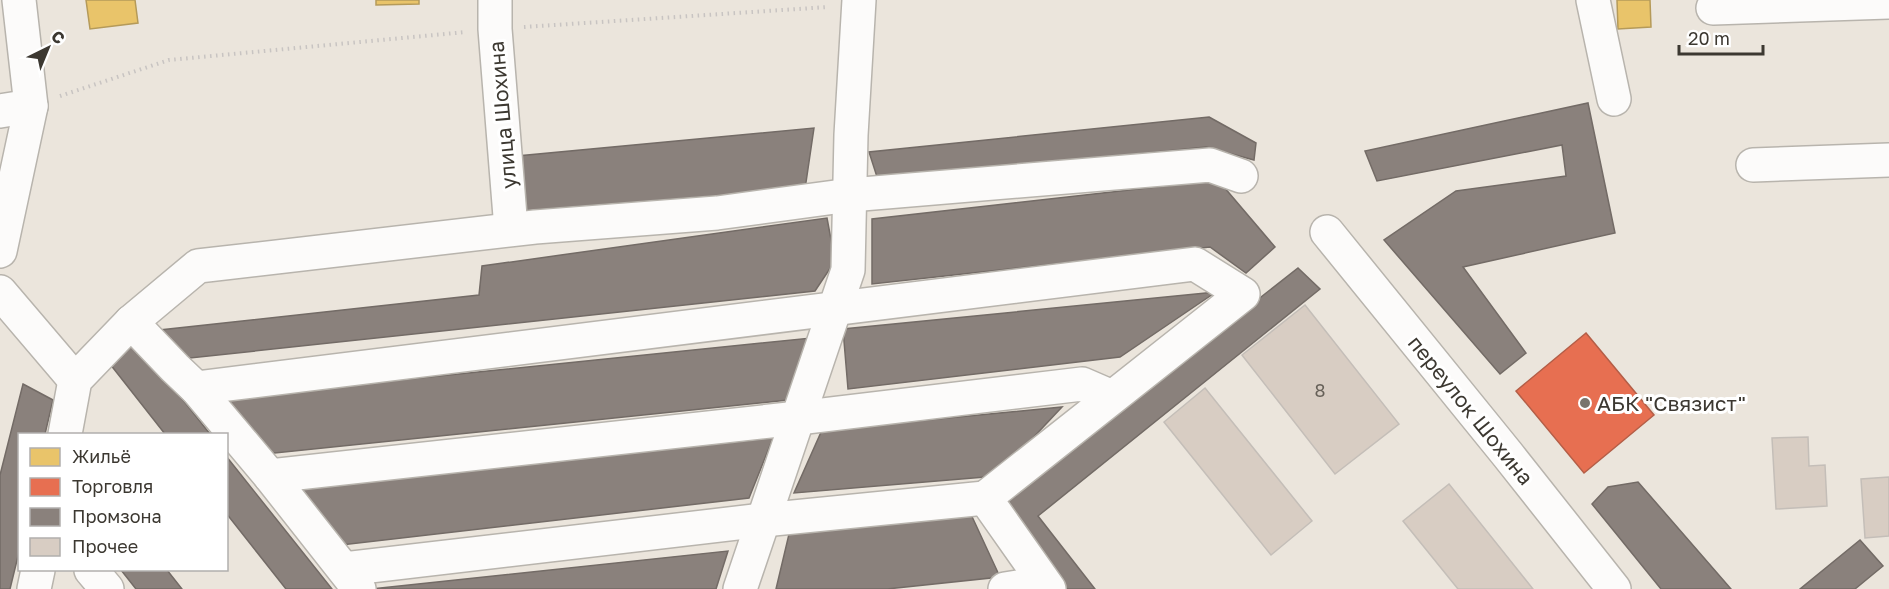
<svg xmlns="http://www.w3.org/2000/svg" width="1889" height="589" font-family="'Golos Text',sans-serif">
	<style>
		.homes { fill: #e9c46a; stroke: #b59a59; stroke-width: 1.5 }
		.shops { fill: #e76f51; stroke: #b45e47; stroke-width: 1.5 }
		.industry { fill: #8a817c; stroke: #736b66; stroke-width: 1.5 }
		.building { fill: #d8cdc3; stroke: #c4beb8; stroke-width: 1.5 }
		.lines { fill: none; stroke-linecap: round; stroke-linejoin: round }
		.minor-casing { stroke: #b8b4ad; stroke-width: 36 }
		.path { stroke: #c8c4c2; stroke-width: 4; stroke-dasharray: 1.5 4.5; stroke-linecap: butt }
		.minor { stroke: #fcfbfa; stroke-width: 33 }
		.poi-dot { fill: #79756d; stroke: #fff; stroke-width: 2 }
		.labels { text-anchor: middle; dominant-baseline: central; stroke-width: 6; stroke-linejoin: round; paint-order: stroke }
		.number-label { font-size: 18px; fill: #666058 }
		.street-label { font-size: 21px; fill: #3c3831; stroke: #fff }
		.poi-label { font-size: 21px; fill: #3c3831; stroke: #fff; text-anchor: start }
	</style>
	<rect width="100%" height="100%" fill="#ebe5dc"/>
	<g class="homes">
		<path d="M 86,0 L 135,0 L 138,23 L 90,29 Z"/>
		<path d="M 376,0 L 419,0 L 419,4 L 376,5 Z"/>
		<path d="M 1617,0 L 1650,0 L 1651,27 L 1618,29 Z"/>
	</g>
	<path class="shops" d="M 1586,333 L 1654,415 L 1584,473 L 1516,391 Z"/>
	<g class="industry">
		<path d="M 1588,103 L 1615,233 L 1463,267 L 1526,353 L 1500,374 L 1384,240 L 1456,191 L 1566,176 L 1562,145 L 1377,181 L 1365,151 Z"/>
		<path d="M 1209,117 L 1256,143 L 1254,160 L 1206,147 L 878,180 L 869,152 Z"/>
		<path d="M 814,128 L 805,189 L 518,211 L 517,156 Z"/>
		<path d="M 1218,180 L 1275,247 L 1246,273 L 1210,247 L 872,284 L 872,219 Z"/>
		<path d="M 827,218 L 835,261 L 815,291 L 171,360 L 160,330 L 479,295 L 482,266 Z"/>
		<path d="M 1298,268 L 1320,289 L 1038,516 L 1095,589 L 1062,589 L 997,504 Z"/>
		<path d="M 1216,292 L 1120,357 L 848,389 L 843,329 Z"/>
		<path d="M 134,338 L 210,434 L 165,434 L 110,364 Z"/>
		<path d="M 811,338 L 788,400 L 265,454 L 223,398 Z"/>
		<path d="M 23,384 L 53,400 L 45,434 L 20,434 L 20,548 L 10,589 L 0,589 L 0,475 Z"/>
		<path d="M 1062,407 L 997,476 L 794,493 L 822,430 Z"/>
		<path d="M 773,438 L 749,498 L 341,545 L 296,487 Z"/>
		<path d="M 226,456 L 332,589 L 286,589 L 226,513 Z"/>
		<path d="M 1638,482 L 1731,589 L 1661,589 L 1592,504 L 1608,487 Z"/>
		<path d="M 968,508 L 1000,577 L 887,589 L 776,589 L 790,530 Z"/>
		<path d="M 1860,540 L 1883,566 L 1855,589 L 1800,589 Z"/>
		<path d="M 728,551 L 716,589 L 371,589 Z"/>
		<path d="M 121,570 L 167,570 L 182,589 L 136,589 Z"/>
	</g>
	<g class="building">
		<path d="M 1305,305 L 1399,424 L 1335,474 L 1242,355 Z"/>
		<path d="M 1205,388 L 1312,521 L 1271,555 L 1164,422 Z"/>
		<path d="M 1808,437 L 1809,466 L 1825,465 L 1827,506 L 1776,509 L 1772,438 Z"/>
		<path d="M 1889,477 L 1889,536 L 1865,538 L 1861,479 Z"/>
		<path d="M 1449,484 L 1533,589 L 1458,589 L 1403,521 Z"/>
	</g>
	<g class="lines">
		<g class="minor-casing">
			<g id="minor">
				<path d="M 495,0 L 495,29 L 511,229"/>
				<path d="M 1593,0 L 1614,99"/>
				<path d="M 1713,8 L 1889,2"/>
				<path d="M 0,111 L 31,106"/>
				<path d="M 1753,165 L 1889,160"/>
				<path d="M 1327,232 L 1508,455 L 1614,589"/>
				<path d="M 0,251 L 31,106 L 19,0"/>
				<path d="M 0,292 L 75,380"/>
				<path d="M 196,388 L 175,368 L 131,322 L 198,266 L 535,227 L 717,213 L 850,195 L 1210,165 L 1241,176"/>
				<path d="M 65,434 L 75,380 L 131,322"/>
				<path d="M 270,476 L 798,418 L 1082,384 L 1112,397"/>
				<path d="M 344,569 L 763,520 L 985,498"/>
				<path d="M 91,570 L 107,589"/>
				<path d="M 34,589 L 38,570"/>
				<path d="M 359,589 L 270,476 L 196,388 L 1195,264 L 1243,294 L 985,498 L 1049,589"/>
				<path d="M 740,589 L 848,270 L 851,135 L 859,0"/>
				<path d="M 1005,589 L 1044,583"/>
			</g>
		</g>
		<g class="path">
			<path d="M 524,27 L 828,7"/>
			<path d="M 60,96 L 169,60 L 466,32"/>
		</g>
		<use href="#minor" class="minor"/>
	</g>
	<circle class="poi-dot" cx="1585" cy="403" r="6"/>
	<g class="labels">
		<g class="number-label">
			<text x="1320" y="390">8</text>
		</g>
		<g class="street-label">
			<text transform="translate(502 115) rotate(-95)">улица Шохина</text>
			<text transform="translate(1471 410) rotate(51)">переулок Шохина</text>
		</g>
		<g class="poi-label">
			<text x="1597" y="403">АБК "Связист"</text>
		</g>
	</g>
	<rect x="18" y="433" width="210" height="138" fill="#ffffff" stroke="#b1afad" stroke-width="1.5"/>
	<rect x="30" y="448" width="30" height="18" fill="#e9c46a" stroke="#b1afad" stroke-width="1.5"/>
	<text x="72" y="463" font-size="18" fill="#3c3831">Жильё</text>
	<rect x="30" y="478" width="30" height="18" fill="#e76f51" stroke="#b1afad" stroke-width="1.5"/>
	<text x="72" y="493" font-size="18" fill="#3c3831">Торговля</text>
	<rect x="30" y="508" width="30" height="18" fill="#8a817c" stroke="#b1afad" stroke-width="1.5"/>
	<text x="72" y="523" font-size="18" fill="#3c3831">Промзона</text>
	<rect x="30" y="538" width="30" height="18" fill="#d8cdc3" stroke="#b1afad" stroke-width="1.5"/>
	<text x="72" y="553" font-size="18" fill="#3c3831">Прочее</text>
	<g transform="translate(48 48) rotate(43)" stroke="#ffffff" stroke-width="4.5" paint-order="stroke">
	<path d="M0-4.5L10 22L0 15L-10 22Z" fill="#3c3831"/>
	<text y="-9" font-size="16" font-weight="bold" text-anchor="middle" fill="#3c3831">С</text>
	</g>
	<path d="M1679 45v9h84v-9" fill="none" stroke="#3c3831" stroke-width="3"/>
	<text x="1688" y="45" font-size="18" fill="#3c3831" stroke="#ffffff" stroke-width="4.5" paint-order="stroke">20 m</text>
</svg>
